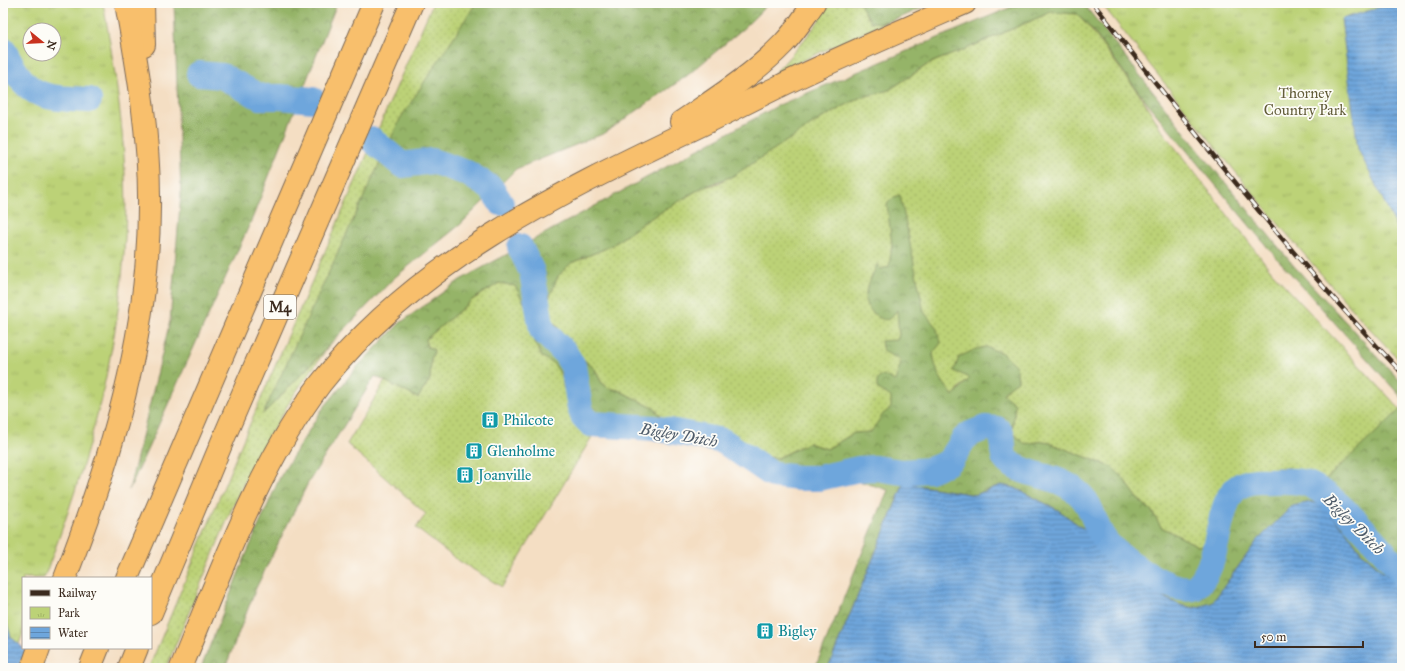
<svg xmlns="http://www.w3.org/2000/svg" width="1405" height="671" font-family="'IM FELL Great Primer',serif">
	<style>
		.grass { fill: url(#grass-dots); stroke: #7c7e4a }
		.forest { fill: url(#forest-crowns); stroke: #686f43 }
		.park { fill: url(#park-tufts); stroke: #7c7e4a; fill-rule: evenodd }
		.water { fill: url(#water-rules); stroke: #54687d }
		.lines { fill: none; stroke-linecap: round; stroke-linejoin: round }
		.river { stroke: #6ea6dc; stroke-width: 26 }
		.highway-casing { stroke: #7c6958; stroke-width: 24 }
		.highway { stroke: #f8bf6c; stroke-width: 22 }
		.rail-casing { stroke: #3b2a1e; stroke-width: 4.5 }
		.rail { stroke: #fdfcf7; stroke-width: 3; stroke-dasharray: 9; stroke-linecap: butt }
		.labels { text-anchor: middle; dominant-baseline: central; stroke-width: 3.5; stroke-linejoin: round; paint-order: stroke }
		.shield { fill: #fdfcf7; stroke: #75695f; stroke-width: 1 }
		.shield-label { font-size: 14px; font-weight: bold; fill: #3b2a1e }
		.park-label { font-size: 15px; fill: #625c39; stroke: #fdfcf7 }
		.culture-label { font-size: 15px; fill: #0d838f; stroke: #fdfcf7; text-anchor: start }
		.water-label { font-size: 16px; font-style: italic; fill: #4f5c6a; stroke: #fdfcf7 }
	</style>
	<defs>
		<pattern id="grass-dots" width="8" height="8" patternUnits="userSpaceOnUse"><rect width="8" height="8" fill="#bcd277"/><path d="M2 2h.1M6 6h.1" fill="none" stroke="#a2b466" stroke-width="1.8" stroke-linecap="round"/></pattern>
		<pattern id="forest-crowns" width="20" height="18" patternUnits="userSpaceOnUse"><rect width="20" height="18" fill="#95b468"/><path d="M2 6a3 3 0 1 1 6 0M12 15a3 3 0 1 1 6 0" fill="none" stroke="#7b9355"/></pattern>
		<pattern id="park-tufts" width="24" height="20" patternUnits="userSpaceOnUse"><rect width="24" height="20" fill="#bcd277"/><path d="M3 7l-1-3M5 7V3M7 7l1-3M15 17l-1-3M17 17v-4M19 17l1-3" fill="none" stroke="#a2b466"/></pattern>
		<pattern id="water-rules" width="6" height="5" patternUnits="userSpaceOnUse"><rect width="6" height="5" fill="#6ea6dc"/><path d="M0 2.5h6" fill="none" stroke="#5c87b2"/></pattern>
	</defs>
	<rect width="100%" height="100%" fill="#fdfcf7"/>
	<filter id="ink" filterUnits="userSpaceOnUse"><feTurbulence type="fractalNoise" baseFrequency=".025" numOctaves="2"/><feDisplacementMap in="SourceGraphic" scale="8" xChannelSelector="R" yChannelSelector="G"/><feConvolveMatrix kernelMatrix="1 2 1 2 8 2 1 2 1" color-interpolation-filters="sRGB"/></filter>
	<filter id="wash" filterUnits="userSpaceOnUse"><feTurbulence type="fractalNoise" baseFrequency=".012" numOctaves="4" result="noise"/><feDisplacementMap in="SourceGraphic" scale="16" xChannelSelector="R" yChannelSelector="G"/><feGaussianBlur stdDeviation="0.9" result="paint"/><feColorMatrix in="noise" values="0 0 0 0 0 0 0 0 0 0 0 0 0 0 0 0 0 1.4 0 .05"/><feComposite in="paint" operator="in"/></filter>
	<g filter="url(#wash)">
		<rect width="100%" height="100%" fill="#f4dec3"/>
		<g class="grass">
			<path d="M 433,3 L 476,3 L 264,413 L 328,347 L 293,396 L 250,470 L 230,513 L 166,668 L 149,668 L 246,433 Z"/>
			<path d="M 830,3 L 859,3 L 863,8 L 867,17 L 879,23 L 889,21 L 775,73 C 795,51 815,29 830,3 Z"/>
			<path d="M 1051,12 L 1077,14 C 1091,29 1103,45 1115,62 C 1132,83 1147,104 1160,128 L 1272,272 L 1401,410 L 1324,481 L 1289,468 L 1276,468 L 1232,484 L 1209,544 L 1198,546 L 1161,527 L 1151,510 L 1139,500 L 1123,478 L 1112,467 L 1044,441 L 1025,444 L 1012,432 L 1015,404 L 1003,395 L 1008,388 L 1018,380 L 1016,366 C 994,372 964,373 954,397 L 871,432 L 854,433 L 827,449 L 808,443 L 778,458 L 757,456 L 722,438 L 689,430 L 664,421 L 655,409 L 618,390 L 608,388 L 601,382 L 595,369 L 565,344 L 557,325 L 552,322 L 548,316 L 547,303 L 558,276 L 571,263 L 611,246 L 646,221 L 701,188 L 719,183 L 822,118 L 859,98 L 889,90 L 930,63 L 966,49 Z"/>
			<path d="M 499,283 L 515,285 L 529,312 L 532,333 L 541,356 L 554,363 L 562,376 L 564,389 L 576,394 L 582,417 L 590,425 L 599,425 L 502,587 L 456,559 L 416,528 L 426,514 L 347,444 L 385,381 L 418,398 L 430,379 L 431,359 L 434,350 L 426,346 L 426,339 L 472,300 Z"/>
		</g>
		<g class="forest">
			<path d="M 174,3 L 337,3 L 252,219 L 129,490 L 170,321 L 181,194 Z"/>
			<path d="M 476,3 L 769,3 L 746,26 L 688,75 L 605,133 L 516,169 L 461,224 L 394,278 L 263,414 L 400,119 Z"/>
			<path d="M 859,3 L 932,3 C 914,11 891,25 871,22 Z"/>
			<path d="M 1021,3 L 1083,3 L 1201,153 L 1294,266 L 1402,383 L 1402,398 L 1274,255 L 1147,103 L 1093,31 L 1077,14 L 1051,12 L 966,49 L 930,63 L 889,90 L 859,98 L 822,118 L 733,176 L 701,188 L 646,221 L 611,246 L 571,263 L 558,276 L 547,303 L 548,316 L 552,322 L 557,325 L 565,344 L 595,369 L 601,382 L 608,388 L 618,390 L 655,409 L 664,421 L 689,430 L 722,438 L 757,456 L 778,458 L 808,443 L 827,449 L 854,433 L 871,432 L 883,414 L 891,408 L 891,397 L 877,388 L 877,380 L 883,375 L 895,381 L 901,362 L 899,359 L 883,351 L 881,341 L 897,340 L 899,335 L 897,310 C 895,312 892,317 889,319 C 880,323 865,307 865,299 C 866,287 873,274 878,263 L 880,269 L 889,267 L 892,245 L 887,204 L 894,197 L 900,195 L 924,312 L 936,327 L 941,343 L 933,353 C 936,375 941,379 953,396 L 970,378 L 954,371 L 959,357 L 976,349 L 986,347 L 1002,353 L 1016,366 L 1018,381 L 1008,388 L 1003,394 L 1015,404 L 1012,432 L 1025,444 L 1044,441 L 1112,467 L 1123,478 L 1139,500 L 1151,510 L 1161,527 L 1198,546 L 1209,544 L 1228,492 L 1236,478 L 1254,470 L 1289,468 L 1324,481 L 1402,408 L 1402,589 L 1361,552 L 1346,531 L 1322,505 L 1311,502 L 1292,507 L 1257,541 L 1212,603 L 1194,608 L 1180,605 L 1165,598 L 1150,579 L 1117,566 L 1102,548 L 1097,539 L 1058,510 L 1015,488 L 1001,485 L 975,495 L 904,483 L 828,668 L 815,668 L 888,490 L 839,475 L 819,478 L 781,476 L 732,449 L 723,441 L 654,428 L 591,424 L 583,416 L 578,395 L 564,389 L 562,376 L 554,364 L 541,356 L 532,333 L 529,312 L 515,286 L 499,283 L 472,300 L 426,339 L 426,346 L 434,350 L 431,359 L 430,379 L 418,398 L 375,376 L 308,483 L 256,588 L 225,668 L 201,668 L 243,562 L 280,477 L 321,411 L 357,367 L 400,323 L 460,280 L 779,105 Z"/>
		</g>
		<g class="park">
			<path d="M 3,3 L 103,3 C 117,80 129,159 125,238 C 119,355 86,469 44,578 L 23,578 L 23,633 L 10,668 L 3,668 ZM 30,30 L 54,30 L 54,54 L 30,54 Z"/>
			<path d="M 1101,3 L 1402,3 L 1402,363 C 1294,250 1198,125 1101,3 Z"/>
		</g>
		<g class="water">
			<path d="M 1394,3 L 1402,3 L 1402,234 L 1398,230 L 1358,149 L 1341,19 Z"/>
			<path d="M 904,483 L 975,495 L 1001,485 L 1015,488 L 1058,510 L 1097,539 L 1102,548 L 1117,566 L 1155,582 L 1165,598 L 1180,605 L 1194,608 L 1212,603 L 1257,541 L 1292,506 L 1311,502 L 1322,505 L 1346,531 L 1361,552 L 1402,589 L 1402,668 L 828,668 Z"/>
			<path d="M 3,609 L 11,637 L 46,668 L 3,668 Z"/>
		</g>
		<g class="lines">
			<g class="river">
				<path d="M 3,49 C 27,97 38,98 89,100"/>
				<path d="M 199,74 L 222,76 L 260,97 L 281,97 L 313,100"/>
				<path d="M 371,139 L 402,165 L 432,161 L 467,173 L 491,188 L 501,203"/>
				<path d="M 520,247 L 532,272 L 542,330 L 565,353 L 573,366 L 580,408 L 583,416 L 591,424 L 654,428 L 723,441 L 773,475 L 799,478 L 819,478 L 859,469 L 875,468 L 902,472 L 930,470 L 947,463 L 952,458 L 964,439 L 970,434 L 985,428 L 997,429 C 1008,437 998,454 1008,462 C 1027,477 1056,474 1077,492 C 1094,506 1092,522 1104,539 C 1117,558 1170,594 1194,588 C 1219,570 1215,522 1230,496 C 1238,482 1254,480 1268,481 C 1282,481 1297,479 1310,485 C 1339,497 1381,549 1402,573"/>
			</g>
		</g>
	</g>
	<g filter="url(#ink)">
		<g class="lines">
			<g class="highway-casing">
				<g id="highway">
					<path d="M 143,3 L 144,45"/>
					<path d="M 681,122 C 716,98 752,76 783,44 C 795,32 804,17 814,3"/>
					<path d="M 65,578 C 111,459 149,335 149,207 C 150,139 138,69 126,3"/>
					<path d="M 127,578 L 374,3"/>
					<path d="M 151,613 L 225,435 L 412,3"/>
					<path d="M 32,668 L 39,648"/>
					<path d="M 90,668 L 98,648"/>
					<path d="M 129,668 L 137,648"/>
					<path d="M 181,668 C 220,574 259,464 321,383 C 415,263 557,194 691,130 C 721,116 749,101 778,87 C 840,57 903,30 965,3"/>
				</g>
			</g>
			<use href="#highway" class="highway"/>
			<g class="rail-casing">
				<path id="rail" d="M 1093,3 C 1192,130 1291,256 1402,373"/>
			</g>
			<use href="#rail" class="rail"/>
		</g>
	</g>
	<defs>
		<g id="building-square" transform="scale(0.9)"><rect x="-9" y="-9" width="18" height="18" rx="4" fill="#0f9aa8" stroke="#fdfcf7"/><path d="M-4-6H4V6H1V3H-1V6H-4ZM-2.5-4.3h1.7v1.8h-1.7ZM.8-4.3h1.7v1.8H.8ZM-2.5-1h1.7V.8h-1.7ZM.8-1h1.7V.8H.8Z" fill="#fff"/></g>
	</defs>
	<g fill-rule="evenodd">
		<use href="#building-square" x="490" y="420"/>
		<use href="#building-square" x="474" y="451"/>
		<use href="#building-square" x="465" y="475"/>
		<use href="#building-square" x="765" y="631"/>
	</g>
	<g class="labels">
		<rect class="shield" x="264" y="295" width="32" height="24" rx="3"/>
		<g class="shield-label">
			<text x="280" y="307">M4</text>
		</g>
		<g class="park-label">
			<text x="1305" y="93">Thorney<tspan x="1305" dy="17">Country Park</tspan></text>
		</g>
		<g class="culture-label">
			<text x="503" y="420">Philcote</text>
			<text x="487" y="451">Glenholme</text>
			<text x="478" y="475">Joanville</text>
			<text x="778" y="631">Bigley</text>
		</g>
		<g class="water-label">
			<text transform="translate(679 435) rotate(10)">Bigley Ditch</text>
			<text transform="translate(1354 524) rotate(45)">Bigley Ditch</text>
		</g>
	</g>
	<rect width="1405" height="671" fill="none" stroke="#fdfcf7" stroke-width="16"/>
	<rect x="22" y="577" width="130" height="72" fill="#fdfcf7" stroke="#afa8a0"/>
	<rect x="30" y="590" width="20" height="6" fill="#3b2a1e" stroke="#afa8a0"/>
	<text x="58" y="597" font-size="12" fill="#3b2a1e">Railway</text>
	<rect x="30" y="607" width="20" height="12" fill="url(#park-tufts)" stroke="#afa8a0"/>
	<text x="58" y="617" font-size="12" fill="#3b2a1e">Park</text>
	<rect x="30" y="627" width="20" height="12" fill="url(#water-rules)" stroke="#afa8a0"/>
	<text x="58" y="637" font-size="12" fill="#3b2a1e">Water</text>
	<g transform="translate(42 42) rotate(108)"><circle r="19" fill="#fdfcf7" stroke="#afa8a0"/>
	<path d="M0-3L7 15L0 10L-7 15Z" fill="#c8321e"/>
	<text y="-6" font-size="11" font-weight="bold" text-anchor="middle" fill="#3b2a1e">N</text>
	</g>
	<path d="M1255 641v6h108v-6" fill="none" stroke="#3b2a1e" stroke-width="2"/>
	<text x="1261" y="641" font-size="12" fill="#3b2a1e" stroke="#fdfcf7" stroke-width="3" paint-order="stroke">50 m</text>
</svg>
